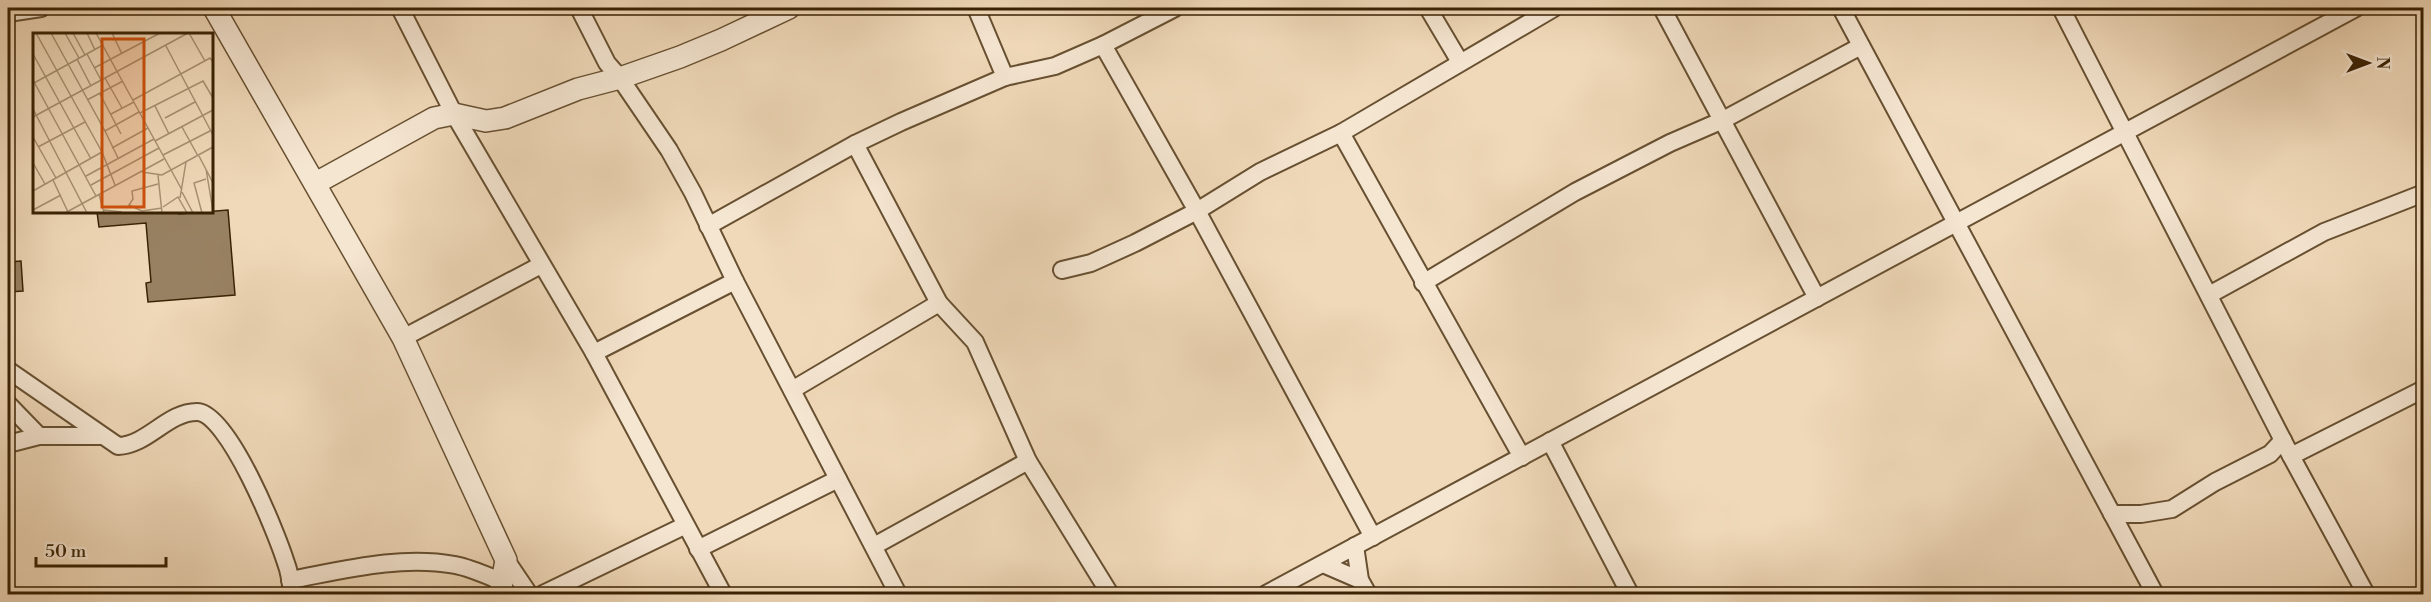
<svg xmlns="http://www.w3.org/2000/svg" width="2431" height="602" font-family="'Libre Bodoni',serif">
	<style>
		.building { fill: #988162; stroke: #392204; stroke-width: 1.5 }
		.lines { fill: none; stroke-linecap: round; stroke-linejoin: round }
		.minor-casing { stroke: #675031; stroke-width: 20 }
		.tertiary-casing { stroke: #675031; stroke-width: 24 }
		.minor { stroke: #f5e6d2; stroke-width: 16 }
		.tertiary { stroke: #f5e6d2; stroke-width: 21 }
		.inset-road { fill: none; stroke: #a79071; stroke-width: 1.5 }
		.view { fill: #ce510b; fill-opacity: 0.15; stroke: #ce510b; stroke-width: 3 }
		.inset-edge { fill: none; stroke: #392204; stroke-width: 3 }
	</style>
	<rect width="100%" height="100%" fill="#f0d9b9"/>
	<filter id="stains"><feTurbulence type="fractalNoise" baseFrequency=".00333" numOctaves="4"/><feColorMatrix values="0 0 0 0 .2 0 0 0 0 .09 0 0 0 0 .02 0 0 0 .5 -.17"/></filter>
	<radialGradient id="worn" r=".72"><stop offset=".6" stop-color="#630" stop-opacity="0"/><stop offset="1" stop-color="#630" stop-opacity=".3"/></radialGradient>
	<g class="building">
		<path d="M 228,210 L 235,295 L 148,302 L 146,283 L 151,282 L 146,223 L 99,227 L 97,212 L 179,212 L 179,214 Z"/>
		<path d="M 21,261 L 23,291 L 8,292 L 8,262 Z"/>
	</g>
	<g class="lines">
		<g class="minor-casing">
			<g id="minor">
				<path d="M 400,8 L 454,114 L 594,353 L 723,594"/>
				<path d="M 579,8 L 607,63 L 620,78 L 669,150 L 693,193 L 735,281 L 898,594"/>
				<path d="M 976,8 L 1005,77"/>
				<path d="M 1175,8 L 1103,45 L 1197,211 L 1373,537"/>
				<path d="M 1428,8 L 1460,62"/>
				<path d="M 1662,8 L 1817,298"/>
				<path d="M 1841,8 L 2155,594"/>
				<path d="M 2061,8 L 2291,456 L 2366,594"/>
				<path d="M 8,13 L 41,8"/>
				<path d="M 1341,133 L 1522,457"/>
				<path d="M 855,144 L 939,303 L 975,342 L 1028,461 L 1110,594"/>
				<path d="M 708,226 L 855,144 L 901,122 L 1005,77 L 1055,66 L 1103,45"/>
				<path d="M 1062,270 L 1091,263 L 1135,243 L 1197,211 L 1260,172 L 1341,133 L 1554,8"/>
				<path d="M 1423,283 L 1575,192 L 1670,143 L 1723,120 L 1861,46"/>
				<path d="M 2209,295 L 2324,232 L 2424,193"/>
				<path d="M 403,338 L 541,265"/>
				<path d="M 594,353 L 735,281"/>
				<path d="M 8,370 L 118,446 C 148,445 167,412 197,412 C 228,412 277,534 286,563 C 290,573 291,584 292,594"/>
				<path d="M 792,390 L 939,303"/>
				<path d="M 8,404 L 39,436"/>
				<path d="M 1550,441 L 1630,594"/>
				<path d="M 8,444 L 39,436 L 100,436"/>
				<path d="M 2291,456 L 2424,389"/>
				<path d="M 2112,514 L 2141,514 L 2172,509 L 2215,482 L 2270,454 L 2283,440"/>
				<path d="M 874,546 L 1028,461"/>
				<path d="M 1355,546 L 1360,580 L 1368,594"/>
				<path d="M 698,549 L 838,479"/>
				<path d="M 506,560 L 529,594"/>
				<path d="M 1323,564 L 1360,580"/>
				<path d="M 290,580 C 344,570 400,555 455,565 C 471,568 488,576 503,582"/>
				<path d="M 543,594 L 684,526"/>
				<path d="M 1266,594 L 2356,8"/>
			</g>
		</g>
		<g class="tertiary-casing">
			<g id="tertiary">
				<path d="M 214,8 L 403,338 L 506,560 L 500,594"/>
				<path d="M 316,183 L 434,118 L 454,114 L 486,121 L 505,118 L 578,89 L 620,78 L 680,57 L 721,40 L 789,8"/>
			</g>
		</g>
		<use href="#minor" class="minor"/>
		<use href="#tertiary" class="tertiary"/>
	</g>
	<g transform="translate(33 33)">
		<rect width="180" height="180" fill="#f0d9b9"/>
		<path class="inset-road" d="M 3,0 L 69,119 L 82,152M 18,0 L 72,98 L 106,79M 32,0 L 46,25M 40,0 L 52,22M 54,0 L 62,17M 63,0 L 149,157M 79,0 L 89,21M 156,0 L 172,28M 133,13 L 180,102M 0,21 L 58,126M 54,21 L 68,47M 44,26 L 58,53M 61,35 L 127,0M 72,45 L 89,75M 0,47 L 63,163M 1,50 L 70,12M 67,61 L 88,101M 54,67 L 90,48M 100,67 L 177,25 L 180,29M 122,73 L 136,101M 0,76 L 54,180M 107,80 L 170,48 L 180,65M 78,81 L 101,69M 0,84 L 155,0M 132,85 L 162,69M 149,94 L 165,123M 72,98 L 85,125M 0,104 L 23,145M 122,108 L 180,77M 5,114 L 52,89M 79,115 L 115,95M 130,122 L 177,98M 166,123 L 180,150M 0,130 L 12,151M 173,136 L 180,178M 109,139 L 129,142 L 180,114M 125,142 L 129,180M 53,143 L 121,106M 20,147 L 35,179M 58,152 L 126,115M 0,158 L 69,119M 149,159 L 160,180M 66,161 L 71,180M 147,165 L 153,129M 96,172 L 109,178 L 129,175M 130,174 L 145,164 L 154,180M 94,175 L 100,166 L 99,158 L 125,151M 0,177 L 28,162M 71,177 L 89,179M 32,180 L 131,126M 169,180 L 161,150 L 173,146"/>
		<path class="view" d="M 69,6 L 111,6 L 111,174 L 69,174 Z"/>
		<rect width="180" height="180" class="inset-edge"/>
	</g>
	<rect width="2431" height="602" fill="none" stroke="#f0d9b9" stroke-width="30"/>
	<rect x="9" y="9" width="2413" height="584" fill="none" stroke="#392204" stroke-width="3"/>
	<rect x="15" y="15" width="2401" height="572" fill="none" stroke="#392204" stroke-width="1.5"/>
	<g transform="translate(2368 63) rotate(90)" stroke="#f5e6d2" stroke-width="4.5" paint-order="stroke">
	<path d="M0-4.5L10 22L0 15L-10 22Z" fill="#392204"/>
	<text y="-9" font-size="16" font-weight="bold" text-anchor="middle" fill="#392204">N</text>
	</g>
	<path d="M36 557v9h130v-9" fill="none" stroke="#392204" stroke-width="3"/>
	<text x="45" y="557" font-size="18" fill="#392204" stroke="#f5e6d2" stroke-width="4.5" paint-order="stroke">50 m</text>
	<rect width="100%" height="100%" filter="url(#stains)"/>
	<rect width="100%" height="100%" fill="url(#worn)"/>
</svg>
